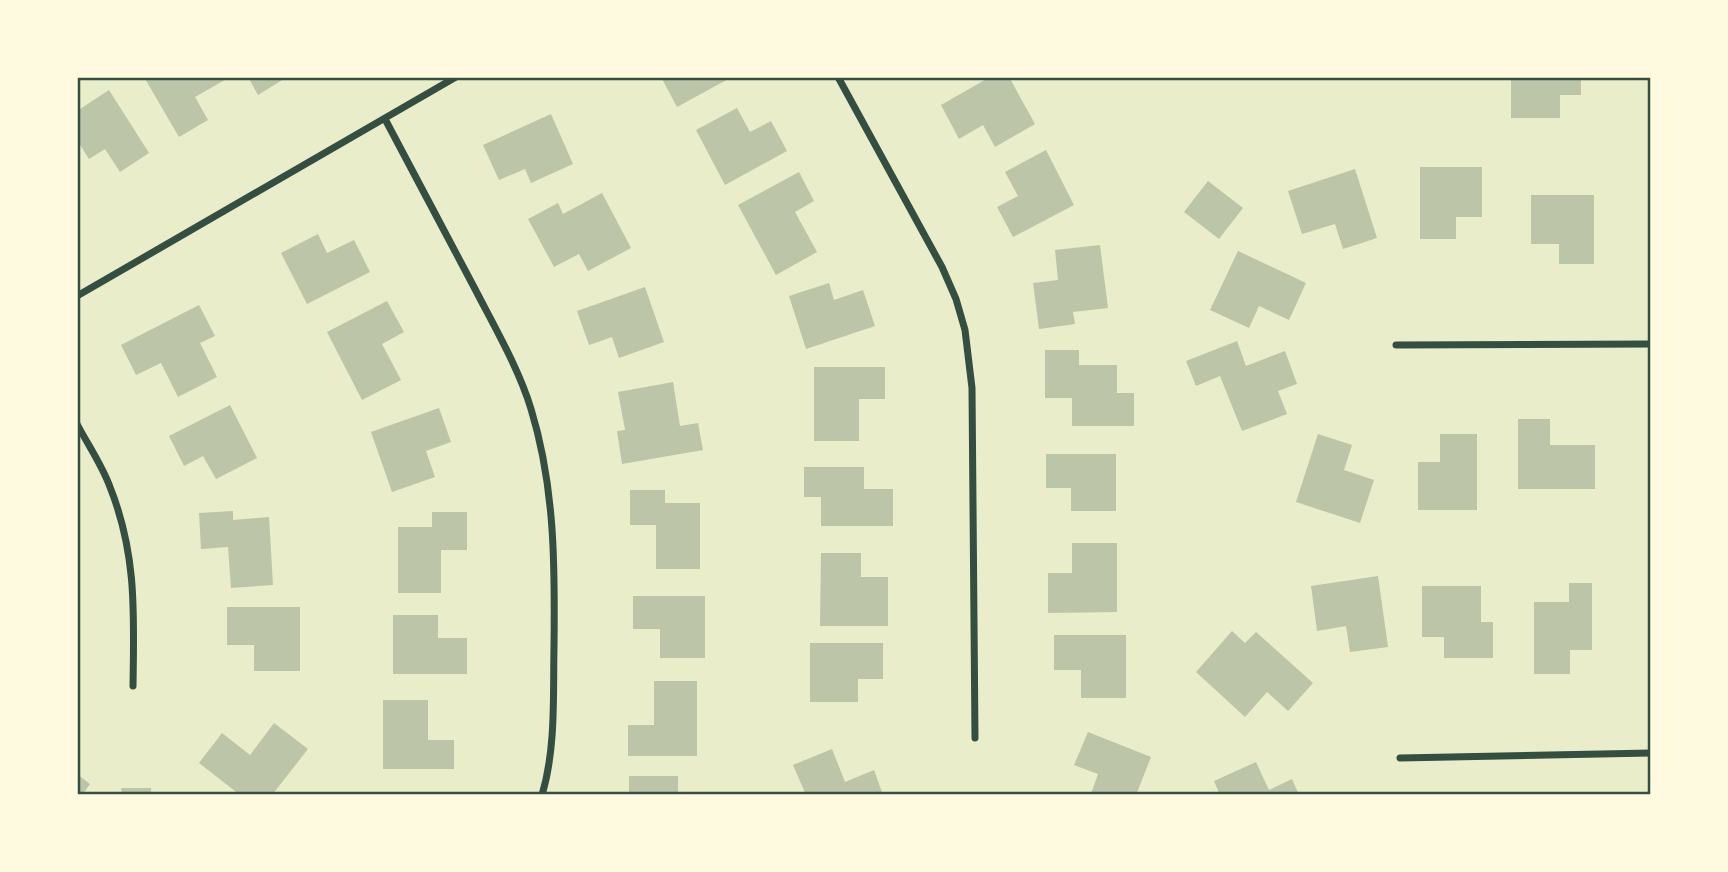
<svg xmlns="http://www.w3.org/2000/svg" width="1728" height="872" font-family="Jost,sans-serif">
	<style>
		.building { fill: #bcc5a7 }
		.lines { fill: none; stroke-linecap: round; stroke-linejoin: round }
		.minor { stroke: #344e41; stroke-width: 7 }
		.neatline { fill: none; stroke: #344e41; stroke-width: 2.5 }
	</style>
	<rect width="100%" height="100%" fill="#e9edc9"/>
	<g class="building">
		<path d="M 144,77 L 230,77 L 195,97 L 208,120 L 179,137 Z"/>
		<path d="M 248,77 L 287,77 L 258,95 Z"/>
		<path d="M 661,77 L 732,77 L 677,107 Z"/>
		<path d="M 990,77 L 1009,77 L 1035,124 L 995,147 L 983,125 L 959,139 L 941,105 Z"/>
		<path d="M 1511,77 L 1581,77 L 1581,95 L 1560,95 L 1560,118 L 1511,118 Z"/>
		<path d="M 109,90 L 149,153 L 120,172 L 105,149 L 89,159 L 77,140 L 77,111 Z"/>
		<path d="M 737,108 L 750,132 L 771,121 L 787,151 L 725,185 L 696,130 Z"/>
		<path d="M 551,114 L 573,164 L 531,183 L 525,169 L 499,180 L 483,145 Z"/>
		<path d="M 1046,150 L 1074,205 L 1013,237 L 997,207 L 1018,196 L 1005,172 Z"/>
		<path d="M 1420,167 L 1482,167 L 1482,217 L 1456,217 L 1456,239 L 1420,239 Z"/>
		<path d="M 1355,169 L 1377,238 L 1343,249 L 1335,224 L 1302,234 L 1288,191 Z"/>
		<path d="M 799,172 L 814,201 L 795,212 L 817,252 L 776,275 L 738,205 Z"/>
		<path d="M 1208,181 L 1243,208 L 1219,239 L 1184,212 Z"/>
		<path d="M 602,193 L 631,248 L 588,271 L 579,254 L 554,267 L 528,219 L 558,203 L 563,214 Z"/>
		<path d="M 1531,195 L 1594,195 L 1594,264 L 1559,264 L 1559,244 L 1531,244 Z"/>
		<path d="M 318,234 L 327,253 L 354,240 L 370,272 L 307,304 L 281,253 Z"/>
		<path d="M 1100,245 L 1108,308 L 1073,312 L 1075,324 L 1039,329 L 1033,283 L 1058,280 L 1055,250 Z"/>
		<path d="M 1238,251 L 1306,283 L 1289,320 L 1259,306 L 1249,328 L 1210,310 Z"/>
		<path d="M 829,283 L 834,300 L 863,290 L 875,326 L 806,349 L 789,296 Z"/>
		<path d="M 645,287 L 664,342 L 619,358 L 612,337 L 589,345 L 577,311 Z"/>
		<path d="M 387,301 L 404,332 L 382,344 L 401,380 L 362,400 L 327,332 Z"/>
		<path d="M 199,305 L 215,336 L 200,343 L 217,377 L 178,397 L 161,363 L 136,375 L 121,345 Z"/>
		<path d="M 1237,341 L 1246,366 L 1285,351 L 1297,384 L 1278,391 L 1287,414 L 1242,431 L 1220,376 L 1196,386 L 1186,361 Z"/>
		<path d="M 1045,350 L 1079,350 L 1079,365 L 1117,365 L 1117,393 L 1134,393 L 1134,426 L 1072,426 L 1072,398 L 1045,398 Z"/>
		<path d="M 814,367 L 885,367 L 885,399 L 859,399 L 859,441 L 814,441 Z"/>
		<path d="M 673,382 L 680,426 L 698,423 L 703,450 L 622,464 L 617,431 L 625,430 L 618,392 Z"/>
		<path d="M 230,405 L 257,458 L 216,479 L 203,456 L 184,466 L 169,436 Z"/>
		<path d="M 439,408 L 451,442 L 426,451 L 435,477 L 392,492 L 371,432 Z"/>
		<path d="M 1518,419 L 1550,419 L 1550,445 L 1595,445 L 1595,489 L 1518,489 Z"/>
		<path d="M 1318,434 L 1352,445 L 1344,470 L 1374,480 L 1360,523 L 1296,502 Z"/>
		<path d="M 1440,434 L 1477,434 L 1477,510 L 1418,510 L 1418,462 L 1440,462 Z"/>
		<path d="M 1046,454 L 1116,454 L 1116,511 L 1071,511 L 1071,488 L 1046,488 Z"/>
		<path d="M 804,467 L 864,467 L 864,489 L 893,489 L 893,526 L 821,526 L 821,497 L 804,497 Z"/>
		<path d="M 630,490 L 665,490 L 665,503 L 700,503 L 700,569 L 656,569 L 656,525 L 630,525 Z"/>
		<path d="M 233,511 L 233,520 L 269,517 L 273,585 L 231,588 L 228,547 L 201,549 L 199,513 Z"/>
		<path d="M 432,512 L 467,512 L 467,550 L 441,550 L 441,593 L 398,593 L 398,527 L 432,527 Z"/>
		<path d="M 1072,543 L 1117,543 L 1117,612 L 1048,613 L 1048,573 L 1072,573 Z"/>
		<path d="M 821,553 L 861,553 L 861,577 L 888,577 L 888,626 L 820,626 Z"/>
		<path d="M 1378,576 L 1388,647 L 1350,652 L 1346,626 L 1317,631 L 1311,586 Z"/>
		<path d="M 1569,583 L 1592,583 L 1592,650 L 1570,650 L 1570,674 L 1534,674 L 1534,602 L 1569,602 Z"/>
		<path d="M 1422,586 L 1481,586 L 1481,622 L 1493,622 L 1493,658 L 1444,658 L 1444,637 L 1422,637 Z"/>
		<path d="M 633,596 L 705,596 L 705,658 L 660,658 L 660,629 L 633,629 Z"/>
		<path d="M 227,607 L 300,607 L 300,671 L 254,671 L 254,645 L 227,645 Z"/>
		<path d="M 393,615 L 438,615 L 438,638 L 467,638 L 467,674 L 393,674 Z"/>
		<path d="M 1232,631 L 1245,643 L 1256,632 L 1313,683 L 1288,711 L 1267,692 L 1245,717 L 1196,672 Z"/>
		<path d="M 1054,635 L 1126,635 L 1126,698 L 1081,698 L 1081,670 L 1054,670 Z"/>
		<path d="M 810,643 L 883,643 L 883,679 L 858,679 L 858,702 L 810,702 Z"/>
		<path d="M 654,681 L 697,681 L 697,756 L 628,756 L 628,725 L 654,725 Z"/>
		<path d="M 383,700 L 428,700 L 428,740 L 454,740 L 454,769 L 383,769 Z"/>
		<path d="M 274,723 L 308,749 L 272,795 L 240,795 L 199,763 L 222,733 L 250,755 Z"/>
		<path d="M 1088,732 L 1151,757 L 1136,795 L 1091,794 L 1098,774 L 1074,765 Z"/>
		<path d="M 832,749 L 845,782 L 874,770 L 883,795 L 806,795 L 793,765 Z"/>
		<path d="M 1256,762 L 1269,790 L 1292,779 L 1299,795 L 1220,795 L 1214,781 Z"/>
		<path d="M 77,774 L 90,784 L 82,795 L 77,795 Z"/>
		<rect x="629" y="776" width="49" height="19"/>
		<path d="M 121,788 L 151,788 L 151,795 L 122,795 Z"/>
	</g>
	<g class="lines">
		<g class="minor">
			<path d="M 838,77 L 942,267 L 956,299 L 965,330 L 972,388 L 975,738"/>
			<path d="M 385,119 C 415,176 445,232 475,289 C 494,326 519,369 531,409 C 555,487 555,567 554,647 C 553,696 556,748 542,795"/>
			<path d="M 77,296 L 456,77"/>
			<path d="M 1396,345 L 1651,344"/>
			<path d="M 77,424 C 88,445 102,465 110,487 C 137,555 134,614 133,686"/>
			<path d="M 1400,758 L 1651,753"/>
		</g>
	</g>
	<rect width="1728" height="872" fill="none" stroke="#fefae0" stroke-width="158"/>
	<rect x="79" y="79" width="1570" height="714" class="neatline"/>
</svg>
